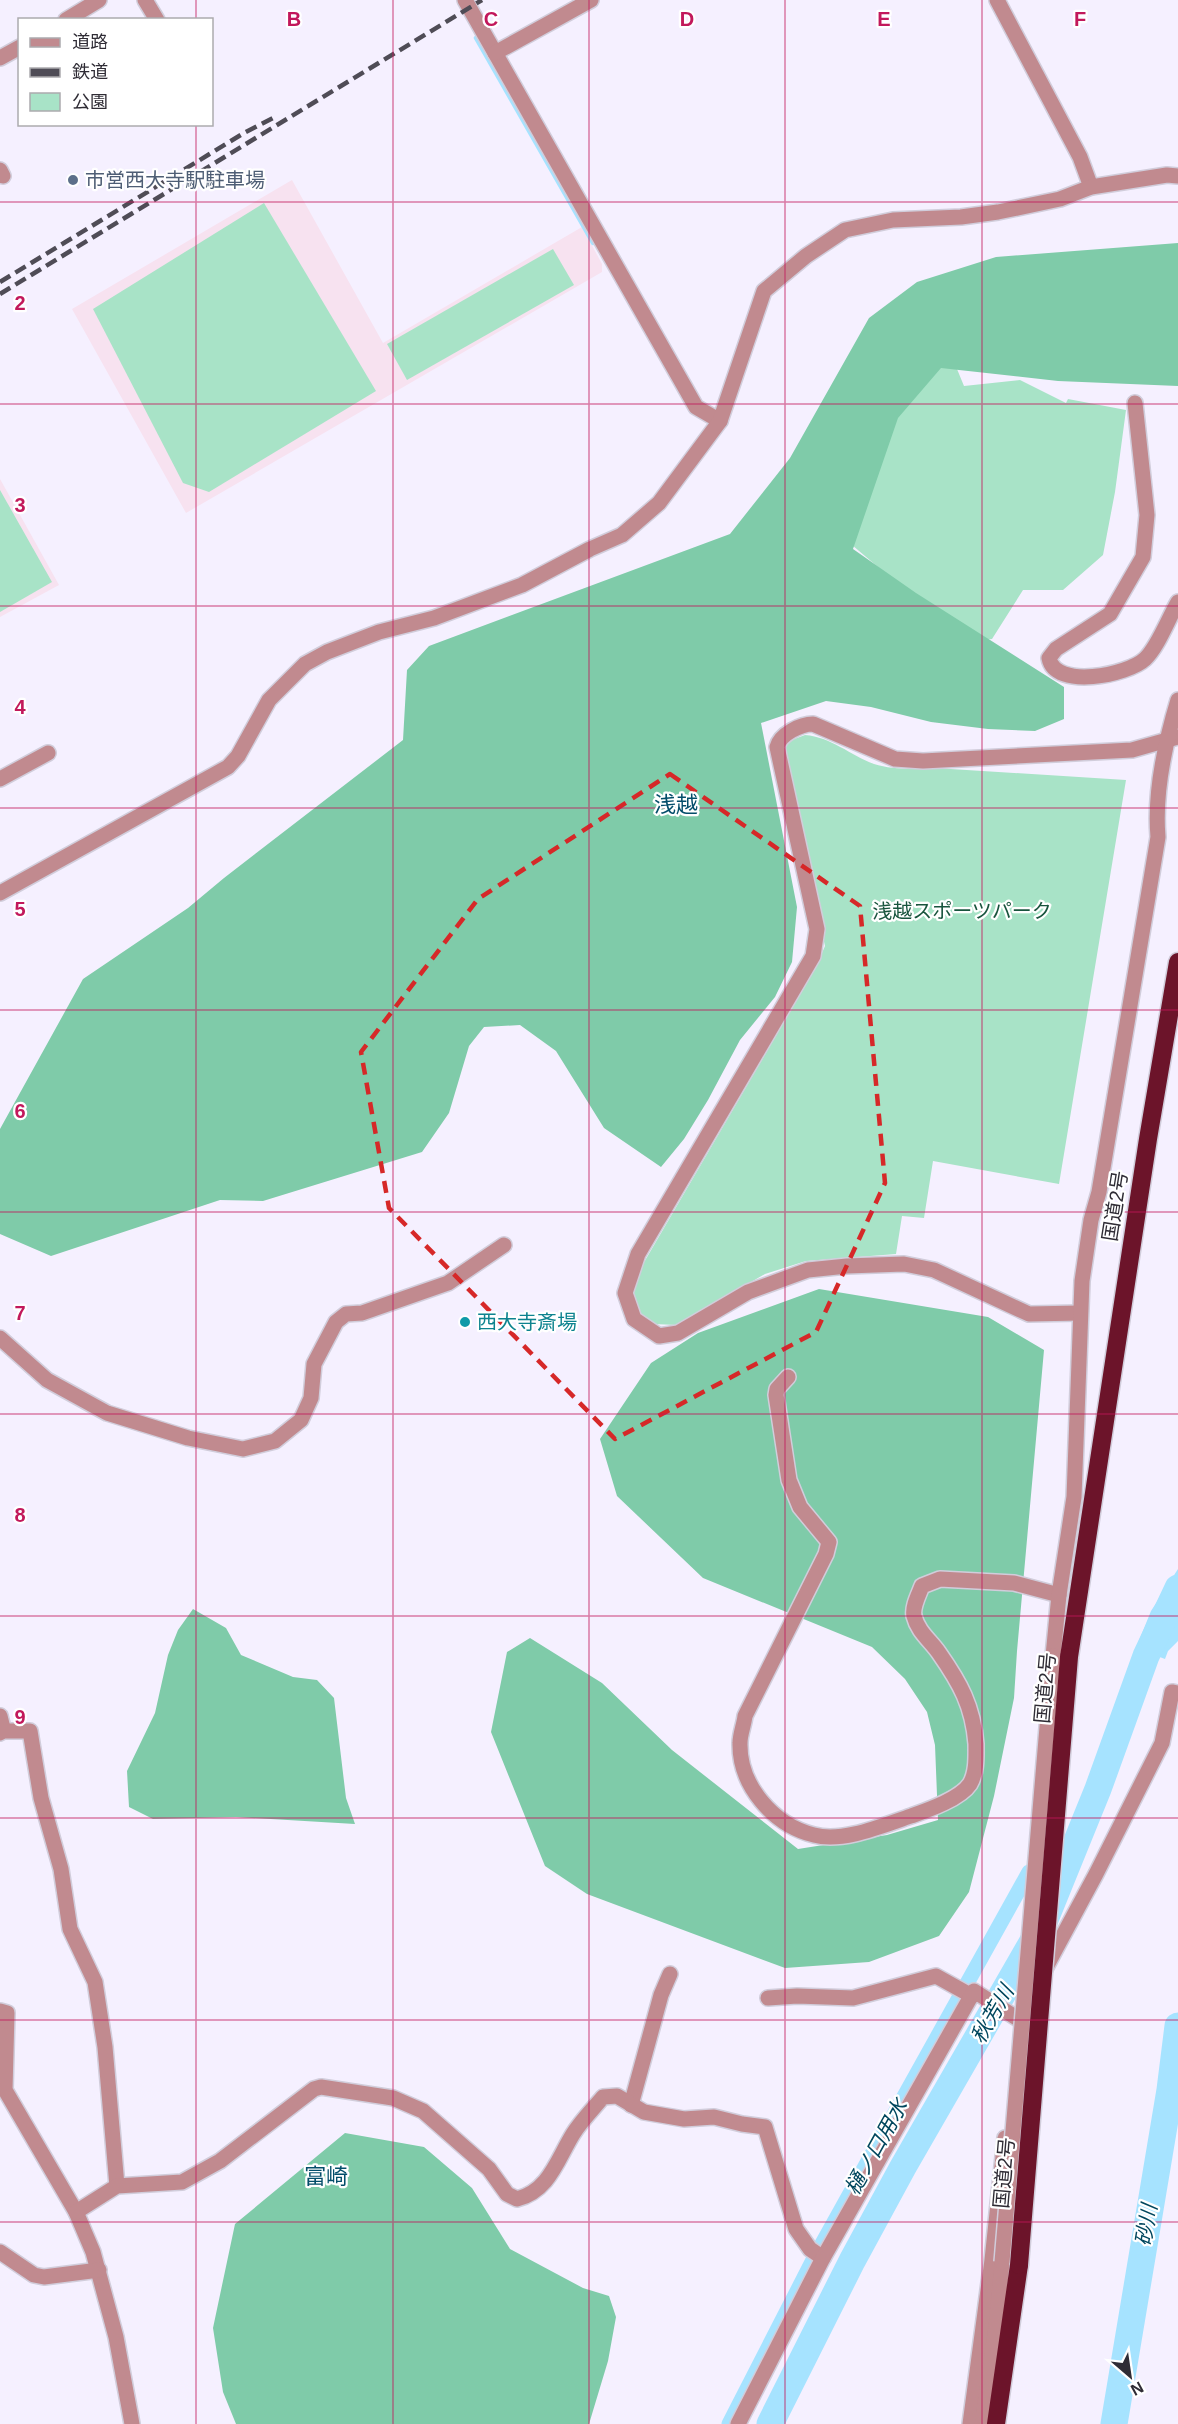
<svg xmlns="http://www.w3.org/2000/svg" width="1178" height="2424" font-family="Arial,'Noto Sans JP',sans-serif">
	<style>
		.education { fill: #f7e2f0 }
		.green { fill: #a8e3c7 }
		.forest { fill: #7fcba9 }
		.water { fill: #a6e3ff }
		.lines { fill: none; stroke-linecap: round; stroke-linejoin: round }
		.stream { stroke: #a6e3ff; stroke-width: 4.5 }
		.canal { stroke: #a6e3ff; stroke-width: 15 }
		.river { stroke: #a6e3ff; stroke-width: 27 }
		.minor-casing { stroke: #d1cddb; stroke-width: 18 }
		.highway-casing { stroke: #d1cddb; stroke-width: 21 }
		.minor { stroke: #c18a8f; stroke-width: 15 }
		.highway { stroke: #6c142a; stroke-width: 18 }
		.rail { stroke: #4f4c56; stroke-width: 4.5; stroke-dasharray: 12 6; stroke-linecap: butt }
		.minor-bridge-casing { stroke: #d1cddb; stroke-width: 18; stroke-linecap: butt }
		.highway-bridge-casing { stroke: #d1cddb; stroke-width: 21; stroke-linecap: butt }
		.minor-bridge { stroke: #c18a8f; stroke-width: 15 }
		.highway-bridge { stroke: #6c142a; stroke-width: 18 }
		.marked { fill: none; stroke: #d62828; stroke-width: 4.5; stroke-dasharray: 12 8; stroke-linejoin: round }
		.grid { fill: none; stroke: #c2185b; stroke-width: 1.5; stroke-opacity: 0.55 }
		.service-dot { fill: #5c6f8a; stroke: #fff; stroke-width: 2 }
		.culture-dot { fill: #0f9aa8; stroke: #fff; stroke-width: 2 }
		.labels { text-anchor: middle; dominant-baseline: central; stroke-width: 4.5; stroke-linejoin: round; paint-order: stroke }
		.service-label { font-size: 20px; fill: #4e5e75; stroke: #fff; text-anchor: start }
		.park-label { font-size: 20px; fill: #18543d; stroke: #fff }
		.street-label { font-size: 20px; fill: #2f2c35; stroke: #fff }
		.culture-label { font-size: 20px; fill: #0d838f; stroke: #fff; text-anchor: start }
		.water-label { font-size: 21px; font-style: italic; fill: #00465d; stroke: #fff }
		.quarter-label { font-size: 22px; fill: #034d6a; stroke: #fff }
		.grid-label { font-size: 20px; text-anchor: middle; font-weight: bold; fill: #c2185b; stroke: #fff; stroke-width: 4.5; stroke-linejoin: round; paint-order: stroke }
	</style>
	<rect width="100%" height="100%" fill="#f5f0ff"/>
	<g class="education">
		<path d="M 292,180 L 383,343 L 582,227 L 602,264 L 602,272 L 186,513 L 72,309 Z"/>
		<path d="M 0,479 L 59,585 L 0,617 Z"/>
	</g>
	<g class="green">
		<path d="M 264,203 L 376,391 L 209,492 L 183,483 L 93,309 Z"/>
		<path d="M 553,249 L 574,285 L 407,380 L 387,344 Z"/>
		<path d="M 945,340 L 964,386 L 1020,380 L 1066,403 L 1068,399 L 1126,410 L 1115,492 L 1103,555 L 1063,590 L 1023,590 L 992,639 L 975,641 L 942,621 L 833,529 L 897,401 Z"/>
		<path d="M 0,490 L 52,582 L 0,612 Z"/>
		<path d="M 805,735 C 831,737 850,755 874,764 C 893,770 915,769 935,768 L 1126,780 L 1059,1184 L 933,1161 L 924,1218 L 902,1216 L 896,1254 L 806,1261 L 765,1274 L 677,1325 L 653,1324 L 638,1313 L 633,1299 L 636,1276 L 816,967 L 825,946 L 782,751 L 789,741 Z"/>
	</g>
	<g class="forest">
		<path d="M 1178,243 L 1178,386 L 1058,381 L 941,368 L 898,418 L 853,549 L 916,593 L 1064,687 L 1064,719 L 1035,731 L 988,729 L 931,722 L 871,707 L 826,701 L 761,723 L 797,907 L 792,962 L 775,997 L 740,1040 L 708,1100 L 684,1139 L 661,1167 L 604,1128 L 556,1051 L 520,1025 L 484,1027 L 469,1046 L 449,1113 L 422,1152 L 263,1201 L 220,1200 L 51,1256 L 0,1234 L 0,1129 L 83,979 L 188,908 L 224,878 L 403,740 L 407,670 L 429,646 L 730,534 L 790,458 L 869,318 L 917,282 L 996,257 Z"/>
		<path d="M 819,1289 L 988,1317 L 1044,1350 L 1017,1651 L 1014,1698 L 994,1796 L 969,1892 L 939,1936 L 869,1962 L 785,1968 L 587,1894 L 545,1866 L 491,1732 L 507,1652 L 530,1638 L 602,1683 L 672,1750 L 798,1849 L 887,1835 L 938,1820 L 935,1745 L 927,1712 L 905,1679 L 872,1647 L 703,1578 L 617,1496 L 600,1439 L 651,1363 L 698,1333 Z"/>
		<path d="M 193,1609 L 226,1628 L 241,1655 L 293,1677 L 317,1680 L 334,1698 L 346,1798 L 355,1824 L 236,1817 L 153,1819 L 129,1807 L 127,1771 L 155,1713 L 168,1655 L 178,1630 Z"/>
		<path d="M 345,2133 L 424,2147 L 472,2188 L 510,2249 L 583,2288 L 609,2296 L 616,2317 L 608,2361 L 589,2424 L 236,2424 L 223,2392 L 213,2328 L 235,2224 Z"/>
	</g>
	<path class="water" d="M 1178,1569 L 1178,1641 L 1168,1651 L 1165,1659 L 1136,1648 L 1151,1611 Z"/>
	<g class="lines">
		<path class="stream" d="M 476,38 L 593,243"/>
		<path class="canal" d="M 729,2424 L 813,2260 L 1029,1872"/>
		<g class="river">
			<path d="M 770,2424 L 852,2261 L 903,2167 L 1044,1922 L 1098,1789 L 1146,1656 L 1178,1588"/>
			<path d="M 1114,2424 L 1170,2090 L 1178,2026"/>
		</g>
		<g class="minor-casing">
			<g id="minor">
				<path d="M 145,0 L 157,20"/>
				<path d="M 465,0 L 696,407 L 720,421"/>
				<path d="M 997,0 L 1080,157 L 1091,187"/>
				<path d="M 66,20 L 99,0"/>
				<path d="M 495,53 L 591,0"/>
				<path d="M 0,58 L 20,47"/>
				<path d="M 0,170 L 3,176"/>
				<path d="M 1135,403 L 1147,515 L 1143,557 L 1110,614 L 1056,649 L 1049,658 C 1055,690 1128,675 1145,659 C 1158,647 1169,617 1178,602"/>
				<path d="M 0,779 L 48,753"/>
				<path d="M 0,893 L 228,767 L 238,756 L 269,700 L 305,664 L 327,652 L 379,632 L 434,618 L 522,585 L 590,549 L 622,535 L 659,503 L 720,421 L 764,291 L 806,256 L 845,230 L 893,220 L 961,217 L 998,212 L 1060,199 L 1091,187 L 1167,175 L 1178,176"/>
				<path d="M 1080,1313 L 1029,1314 L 934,1270 L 904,1264 L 847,1266 L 808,1270 L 748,1292 L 678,1333 L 659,1336 L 634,1319 L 625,1293 L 638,1254 L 813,956 L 817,929 L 777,747 C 780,734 801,724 813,724 L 895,759 L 923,761 L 1132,750 L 1178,737"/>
				<path d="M 0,1338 L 47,1380 L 107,1413 L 188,1438 L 243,1449 L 275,1441 L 301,1420 L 311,1398 L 314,1364 L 336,1322 L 346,1314 L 362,1313 L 448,1283 L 504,1245"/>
				<path d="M 788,1377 L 777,1389 L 776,1395 L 789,1480 L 800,1507 L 829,1542 L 826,1554 L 745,1716 C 744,1725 740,1734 740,1743 C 739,1785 773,1825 814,1835 C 843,1843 884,1825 911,1816 C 928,1810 960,1799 970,1784 C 977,1772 976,1756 976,1744 C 973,1706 960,1683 939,1653 C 930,1640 918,1632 914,1616 C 912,1607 919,1594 922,1586 L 940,1579 L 1014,1583 L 1059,1595"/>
				<path d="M 1053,1656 L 1059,1595 L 1074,1497 L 1082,1281 L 1091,1220 L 1099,1192 L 1158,837 C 1154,792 1165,743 1178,700"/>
				<path d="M 0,1716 L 3,1728 L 0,1733"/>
				<path d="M 1,1731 L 30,1731 L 41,1798 L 61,1869 L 70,1929 L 95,1982 L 105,2047 L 117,2186"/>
				<path d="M 1045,1969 L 1096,1874 L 1162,1743 L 1172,1692 L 1178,1693"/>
				<path d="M 768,1998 L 797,1996 L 853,1998 L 936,1976 L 972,1996"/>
				<path d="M 0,2011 L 7,2013 L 5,2090 L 76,2212 L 93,2252 L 116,2337 L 132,2424"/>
				<path d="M 631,2105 L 661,1995 L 670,1974"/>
				<path d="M 76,2212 L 117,2186 L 182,2182 L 220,2161 L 314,2089 L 321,2087 L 393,2098 L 423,2111 L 489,2169 L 507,2194 L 517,2199 C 549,2191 557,2160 573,2134 C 581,2121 593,2109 603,2097 L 617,2096 L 644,2112 L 684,2119 L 714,2117 L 742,2124 L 765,2127 L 796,2229 L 810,2249 L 823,2258"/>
				<path d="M 0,2252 L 34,2275 L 44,2277 L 99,2270"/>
				<path d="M 738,2424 L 823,2258 L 974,1991 L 1018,2019"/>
				<path d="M 970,2424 L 992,2260 L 1005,2138"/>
				<path d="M 982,2424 L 996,2327 L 1002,2263"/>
			</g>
		</g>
		<g class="highway-casing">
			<g id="highway">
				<path d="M 1069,1657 L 1148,1139 L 1178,962"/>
				<path d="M 996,2424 L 1019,2265"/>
			</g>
		</g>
		<use href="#minor" class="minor"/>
		<use href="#highway" class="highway"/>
		<g class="rail">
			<path d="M 0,282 L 244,133 L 275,117"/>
			<path d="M 0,294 L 482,0"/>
		</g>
		<g class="minor-bridge-casing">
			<path id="minor-bridge" d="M 1002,2262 L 1053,1656"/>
		</g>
		<g class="highway-bridge-casing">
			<path id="highway-bridge" d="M 1019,2265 L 1069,1657"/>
		</g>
		<use href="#minor-bridge" class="minor-bridge"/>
		<use href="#highway-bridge" class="highway-bridge"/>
	</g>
	<path class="marked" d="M 670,774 L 860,906 L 885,1183 L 816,1332 L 615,1439 L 389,1208 L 361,1052 L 478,899 Z"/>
	<path class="grid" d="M 196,0 L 196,20M 393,0 L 393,2424M 589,0 L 589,2424M 785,0 L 785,2424M 982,0 L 982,2424M 196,124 L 196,2424M 0,202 L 1178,202M 0,404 L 1178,404M 0,606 L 1178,606M 0,808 L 1178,808M 0,1010 L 1178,1010M 0,1212 L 1178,1212M 0,1414 L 1178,1414M 0,1616 L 1178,1616M 0,1818 L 1178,1818M 0,2020 L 1178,2020M 0,2222 L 1178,2222"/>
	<circle class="service-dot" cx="73" cy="180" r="6"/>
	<circle class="culture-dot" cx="465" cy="1322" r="6"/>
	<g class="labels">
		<g class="service-label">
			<text x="85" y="180">市営西大寺駅駐車場</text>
		</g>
		<g class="park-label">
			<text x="962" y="911">浅越スポーツパーク</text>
		</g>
		<g class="street-label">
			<text transform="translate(1115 1206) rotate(-81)">国道2号</text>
			<text transform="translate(1045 1688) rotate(-85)">国道2号</text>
			<text transform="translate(1004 2173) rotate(-85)">国道2号</text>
		</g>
		<g class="culture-label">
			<text x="477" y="1322">西大寺斎場</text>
		</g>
		<g class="water-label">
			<text transform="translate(992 2014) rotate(-60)">秋芳川</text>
			<text transform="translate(876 2147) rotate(-61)">樋ノ口用水</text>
			<text transform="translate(1146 2225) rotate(-81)">砂川</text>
		</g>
		<g class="quarter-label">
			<text x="676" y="804">浅越</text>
			<text x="326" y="2176">富崎</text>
		</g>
	</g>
	<g class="grid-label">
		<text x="294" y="26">B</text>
		<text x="491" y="26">C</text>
		<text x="687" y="26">D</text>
		<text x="884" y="26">E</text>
		<text x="1080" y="26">F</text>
		<text x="20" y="310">2</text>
		<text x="20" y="512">3</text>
		<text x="20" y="714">4</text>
		<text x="20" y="916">5</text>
		<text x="20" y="1118">6</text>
		<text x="20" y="1320">7</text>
		<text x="20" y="1522">8</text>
		<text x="20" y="1724">9</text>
	</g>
	<rect x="18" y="18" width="195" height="108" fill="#ffffff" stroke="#acabae" stroke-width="1.5"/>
	<rect x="30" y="38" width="30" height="9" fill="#c18a8f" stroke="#acabae" stroke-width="1.5"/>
	<text x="72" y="48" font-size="18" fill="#2f2c35">道路</text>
	<rect x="30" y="68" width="30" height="9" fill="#4f4c56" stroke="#acabae" stroke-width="1.5"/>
	<text x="72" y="78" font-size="18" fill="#2f2c35">鉄道</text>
	<rect x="30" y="93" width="30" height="18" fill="#a8e3c7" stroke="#acabae" stroke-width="1.5"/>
	<text x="72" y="108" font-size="18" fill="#2f2c35">公園</text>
	<g transform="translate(1130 2376) rotate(151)" stroke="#ffffff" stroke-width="4.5" paint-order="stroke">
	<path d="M0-4.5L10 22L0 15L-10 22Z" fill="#2f2c35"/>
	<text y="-9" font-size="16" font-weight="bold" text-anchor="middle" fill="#2f2c35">N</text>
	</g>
</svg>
